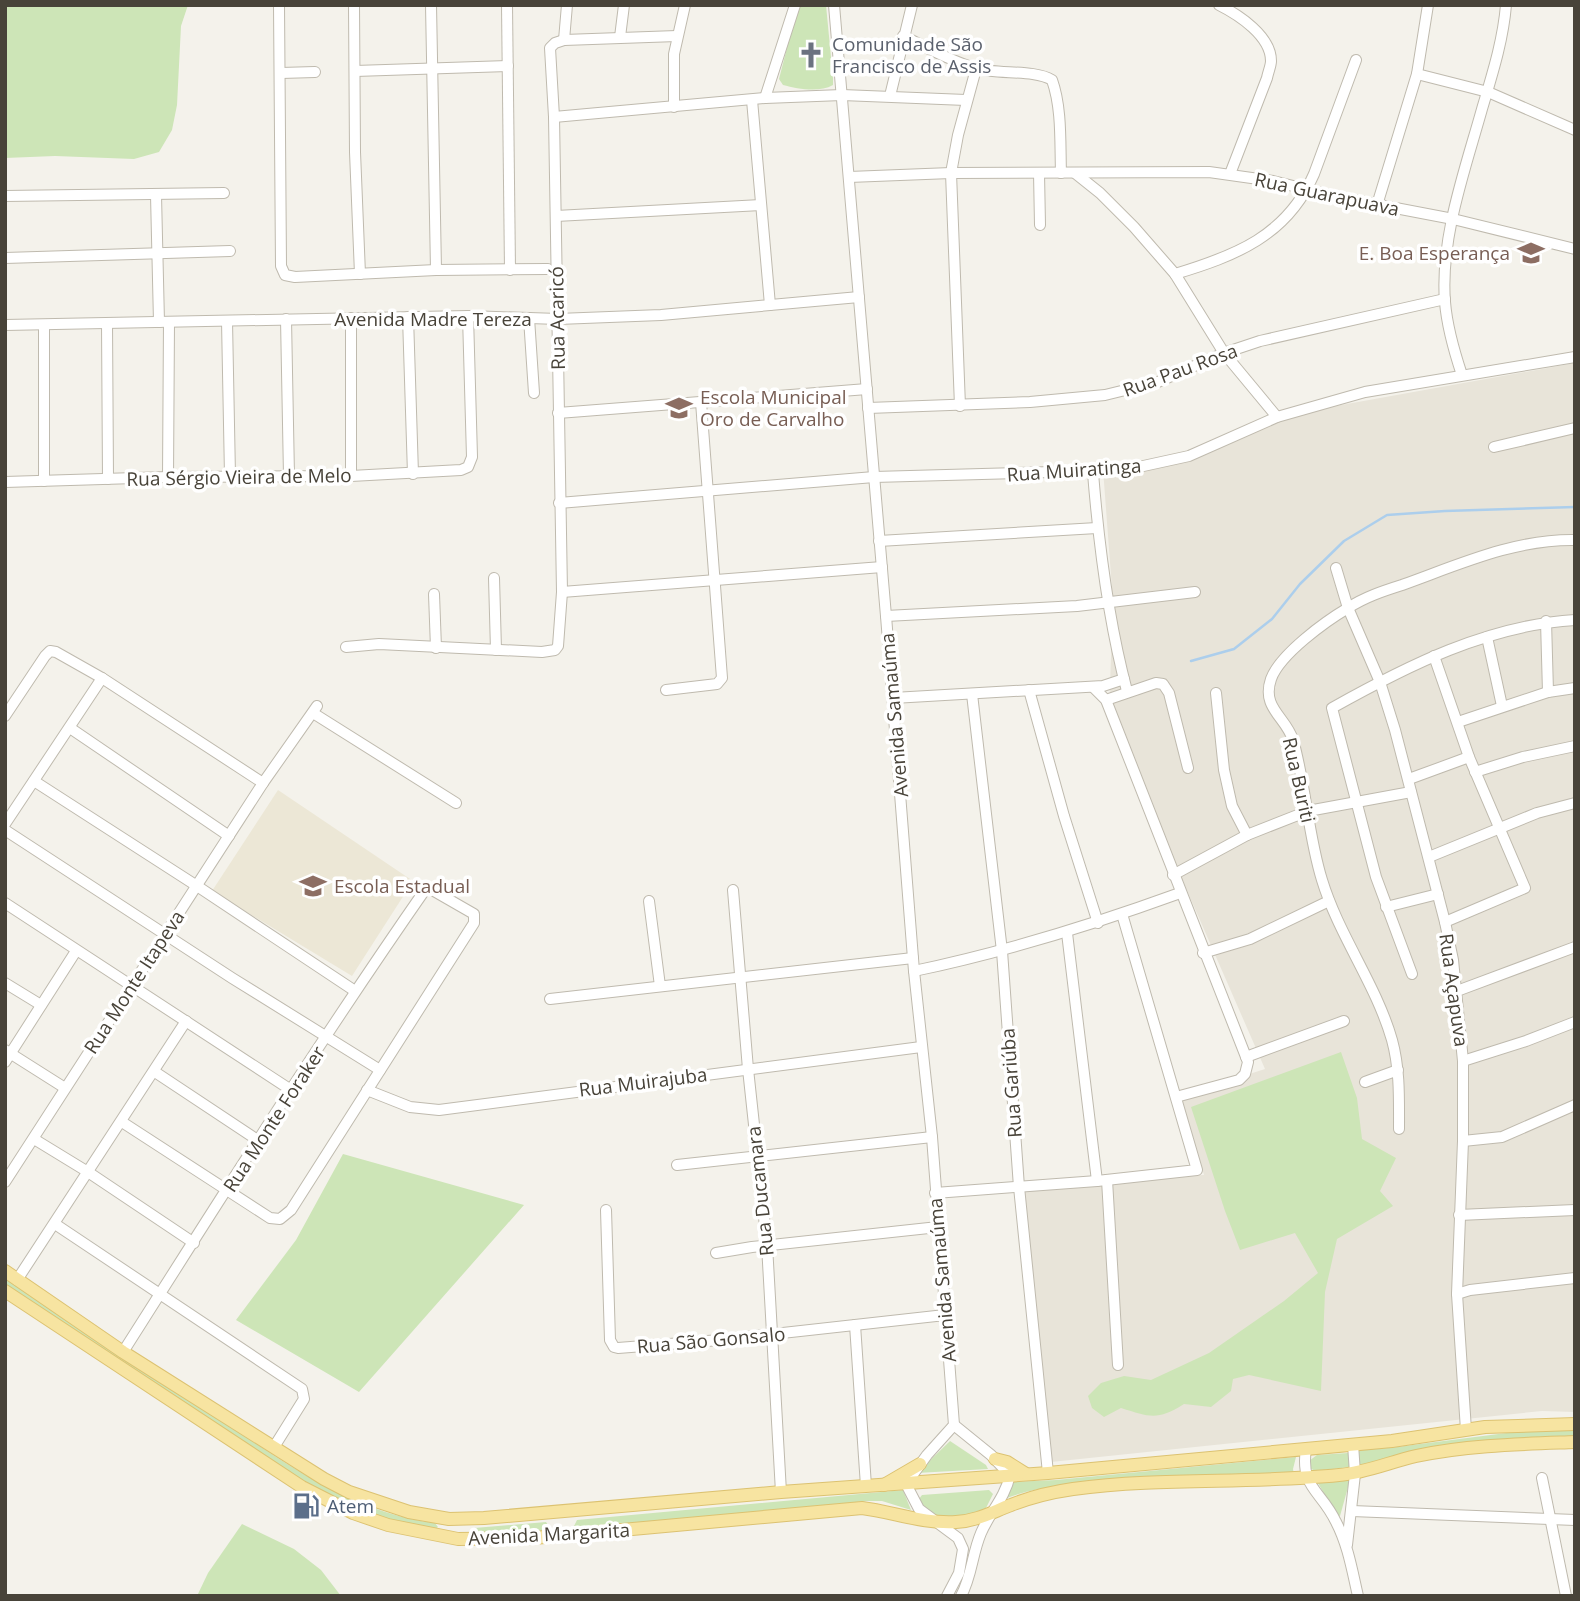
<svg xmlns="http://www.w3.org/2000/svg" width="1580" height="1601" font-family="'Open Sans',sans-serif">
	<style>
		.residential { fill: #e8e4d9 }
		.education { fill: #ece7d6 }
		.green { fill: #cde5b7 }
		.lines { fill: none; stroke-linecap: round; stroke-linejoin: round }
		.stream { stroke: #acceec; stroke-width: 2.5 }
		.minor-casing { stroke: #bfbaae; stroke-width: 12 }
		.major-casing { stroke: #dcc271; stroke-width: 14 }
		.minor { stroke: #fff; stroke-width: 10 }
		.major { stroke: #f7e4a1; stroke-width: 12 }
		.labels { text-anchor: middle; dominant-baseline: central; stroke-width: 7; stroke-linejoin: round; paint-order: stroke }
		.worship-label { font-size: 19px; fill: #5b616d; stroke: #fff; text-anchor: start }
		.street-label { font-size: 19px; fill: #484339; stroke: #fff }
		.education-label { font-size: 19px; fill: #785e54; stroke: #fff; text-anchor: start }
		.service-label { font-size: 19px; fill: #4e5e75; stroke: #fff; text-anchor: start }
	</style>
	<rect width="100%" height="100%" fill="#f4f2eb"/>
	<path class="residential" d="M 1575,363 L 1575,1412 L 1542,1411 L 1051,1462 L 1020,1181 L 1204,1175 L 1181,1096 L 1265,1069 L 1109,712 L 1113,602 L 1103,469 L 1136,469 L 1280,416 Z"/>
	<path class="education" d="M 278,790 L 413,881 L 352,976 L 212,891 Z"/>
	<g class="green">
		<path d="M 5,5 L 188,5 L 181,26 L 177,105 L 172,130 L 159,152 L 134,159 L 55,156 L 5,158 Z"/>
		<path d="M 798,5 L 826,5 L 833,78 L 833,85 C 819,93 798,89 783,85 L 779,79 Z"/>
		<path d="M 1341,1052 L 1357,1098 L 1362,1139 L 1396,1158 L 1380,1191 L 1393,1206 L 1337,1239 L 1325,1292 L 1321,1391 L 1249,1375 L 1233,1379 L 1231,1391 L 1211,1407 L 1184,1404 C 1157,1421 1150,1417 1121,1408 L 1104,1417 L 1092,1408 L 1088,1396 L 1101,1383 L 1124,1376 L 1151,1380 L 1209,1353 L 1284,1301 L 1318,1273 L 1295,1233 L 1240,1250 L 1225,1211 L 1191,1107 Z"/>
		<path d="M 343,1154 L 524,1205 L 359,1392 L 236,1320 L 296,1240 Z"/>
		<path d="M 5,1277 C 69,1321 133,1362 198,1404 C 271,1453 345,1512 435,1523 L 438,1527 L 434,1530 L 373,1518 L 304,1483 L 5,1288 Z"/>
		<path d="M 1575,1430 L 1575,1437 L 1358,1467 L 1358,1449 L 1389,1448 L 1514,1432 Z"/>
		<path d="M 950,1441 L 986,1465 L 988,1469 L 917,1473 Z"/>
		<path d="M 1348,1453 L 1351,1456 L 1350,1467 L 1316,1471 L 1311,1469 L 1309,1461 L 1317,1455 Z"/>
		<path d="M 1296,1457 L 1293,1469 L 1294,1475 C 1229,1475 1166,1477 1101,1483 C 1069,1486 1037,1486 1007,1498 L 1013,1482 L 1056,1480 Z"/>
		<path d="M 1350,1480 L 1340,1516 L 1336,1515 L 1318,1483 Z"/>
		<path d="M 903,1490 L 911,1510 L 882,1501 L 867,1501 L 578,1529 L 574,1526 L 577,1520 Z"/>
		<path d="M 989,1490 L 993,1494 L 985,1510 L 974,1516 L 937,1519 L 922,1511 L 919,1499 L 922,1495 Z"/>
		<path d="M 546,1522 L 549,1527 L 547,1531 L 473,1535 L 470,1531 L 474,1528 Z"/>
		<path d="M 242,1524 L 294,1549 L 321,1570 L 341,1596 L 197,1596 L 208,1573 Z"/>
	</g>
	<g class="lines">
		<path class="stream" d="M 1191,661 L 1234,649 L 1272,619 L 1300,584 L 1344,541 L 1387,515 L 1445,511 L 1575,507"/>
		<g class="minor-casing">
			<g id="minor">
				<path d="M 279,5 L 281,266 L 285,275 L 295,277 L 436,270 L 548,269"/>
				<path d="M 354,5 L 355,152 L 360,274"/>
				<path d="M 431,5 L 436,270"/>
				<path d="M 507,5 L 510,270"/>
				<path d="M 834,5 L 886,616 L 914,971 L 932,1137 L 954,1425 L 927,1455 L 906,1484 L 919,1509 L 958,1538 L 963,1549 L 959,1573 L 947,1596"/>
				<path d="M 1219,5 C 1239,15 1271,36 1271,61 C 1271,66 1268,72 1267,78 L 1230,174"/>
				<path d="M 903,36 C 926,47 950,61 975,68 C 997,75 1034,69 1052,80 C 1062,108 1060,143 1061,173"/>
				<path d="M 620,37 L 624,5"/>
				<path d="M 564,40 L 567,5"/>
				<path d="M 355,71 L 508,66"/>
				<path d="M 281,73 L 315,72"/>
				<path d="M 1417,74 L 1488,92 L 1575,130"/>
				<path d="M 890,96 L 912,5"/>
				<path d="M 765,98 L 795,5"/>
				<path d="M 752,100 L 770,305"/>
				<path d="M 674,107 L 674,54 L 685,5"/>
				<path d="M 554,117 L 765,98 L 842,95 L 966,100"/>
				<path d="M 1039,173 L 1040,225"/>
				<path d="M 1075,173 L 1100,193 L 1134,227 L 1175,274 L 1224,353 L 1277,417"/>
				<path d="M 849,177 L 951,173 L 1209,172 L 1273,181 L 1338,197 L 1453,219 L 1575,249"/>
				<path d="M 156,195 L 159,322"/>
				<path d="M 5,196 L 224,193"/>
				<path d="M 1377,205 L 1417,74 L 1428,5"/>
				<path d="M 556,216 L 761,205"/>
				<path d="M 5,258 L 230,251"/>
				<path d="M 1175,274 C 1235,256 1287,236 1314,174 L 1356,60"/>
				<path d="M 408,317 L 413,474"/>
				<path d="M 351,318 L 351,476"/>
				<path d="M 529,318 L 534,393"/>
				<path d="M 286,319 L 289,476"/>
				<path d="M 227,321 L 230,476"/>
				<path d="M 107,323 L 108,479"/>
				<path d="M 5,325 L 468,316 L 558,319 L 661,315 L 859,297"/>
				<path d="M 1462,375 C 1454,351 1447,327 1445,302 C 1440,238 1465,170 1482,109 C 1492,75 1503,41 1506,5"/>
				<path d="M 960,406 L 951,173 L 958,135 L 976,69"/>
				<path d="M 868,408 L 1030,402 L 1105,395 L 1158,382 L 1224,353 L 1260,341 L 1445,299"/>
				<path d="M 558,413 L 867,389"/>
				<path d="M 1494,447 L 1575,428"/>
				<path d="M 1093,473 C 1099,547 1108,620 1127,691"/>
				<path d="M 168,477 L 169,322"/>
				<path d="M 44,481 L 44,325"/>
				<path d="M 5,482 L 168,477 L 351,476 L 461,470 L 468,467 L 472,457 L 468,316"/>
				<path d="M 559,503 L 874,477 L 1125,470 L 1189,456 L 1277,417 L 1365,392 L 1575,357"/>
				<path d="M 879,541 L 1097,528"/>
				<path d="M 1336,568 L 1348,608 L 1380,682 L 1395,730 L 1445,922 L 1453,960 L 1463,1061 L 1463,1141 L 1457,1294 L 1466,1430"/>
				<path d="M 494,578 L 496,650"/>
				<path d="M 562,592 L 882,567"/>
				<path d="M 434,594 L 436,648"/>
				<path d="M 886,616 L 1077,606 L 1195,592"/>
				<path d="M 1546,621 L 1548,692"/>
				<path d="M 1487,637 L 1502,706"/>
				<path d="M 346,647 L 379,644 L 542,652 L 555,650 L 558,646 L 562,592 L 554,117 L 550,48 L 555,43 L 564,40 L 677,36"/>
				<path d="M 1434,656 L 1469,757 L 1525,888 L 1445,922"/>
				<path d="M 1093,687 L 1106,700 L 1248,1062 L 1245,1074 L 1239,1080 L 1176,1097"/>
				<path d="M 666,690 L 717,684 L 722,678 L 701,402"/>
				<path d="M 1029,690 L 1064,816 L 1098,923"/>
				<path d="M 1216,693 L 1224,770 L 1232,806 L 1247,835"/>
				<path d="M 972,694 L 1002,951 L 1019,1187 L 1048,1473"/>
				<path d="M 893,698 L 1103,686 L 1124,679"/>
				<path d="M 1106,700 L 1156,683 L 1163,684 L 1169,693 L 1188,768"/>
				<path d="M 313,713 L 456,803"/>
				<path d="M 5,716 L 45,656 L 50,651 L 56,652 L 102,678 L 263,783"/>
				<path d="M 1458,722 L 1548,692 L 1575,688"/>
				<path d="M 70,728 L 229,836"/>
				<path d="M 1475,772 L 1523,757 L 1575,746"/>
				<path d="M 1409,779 L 1469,757"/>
				<path d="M 34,781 L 197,886 L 355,991"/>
				<path d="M 5,824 L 102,678"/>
				<path d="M 5,830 L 232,978 L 380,1070"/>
				<path d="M 1429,857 L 1537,813 L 1575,803"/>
				<path d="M 1173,875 L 1247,835 L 1308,811 L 1411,792"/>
				<path d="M 733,890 L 748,1069 L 767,1245 L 781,1492"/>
				<path d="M 649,901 L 660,986"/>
				<path d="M 5,903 L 291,1090"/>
				<path d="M 1386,907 L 1438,894"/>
				<path d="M 1067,933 L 1097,1181"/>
				<path d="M 1203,953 L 1250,939 L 1329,901"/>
				<path d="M 914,971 C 1005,952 1092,925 1180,893"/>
				<path d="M 1412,974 L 1376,877 L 1332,708 C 1407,666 1488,625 1575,620"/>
				<path d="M 5,983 L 41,1005"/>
				<path d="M 1457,991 L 1575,947"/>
				<path d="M 550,999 L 913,958"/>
				<path d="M 5,1050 L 65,1088"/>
				<path d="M 1246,1057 L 1344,1021"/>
				<path d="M 1463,1061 L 1526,1041 L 1575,1022"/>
				<path d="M 5,1062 L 76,951"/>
				<path d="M 155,1072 L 259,1141"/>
				<path d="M 1365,1082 L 1398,1070"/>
				<path d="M 367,1090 L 410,1107 L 439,1110 L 921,1047"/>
				<path d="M 122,1122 L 270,1218 L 280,1219 L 291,1210 L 474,923 L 474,914 L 427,887 C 321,1039 222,1196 123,1352"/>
				<path d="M 1399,1129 C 1399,1099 1400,1069 1392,1040 C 1376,984 1339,936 1322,880 C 1308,835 1306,786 1293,740 C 1286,717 1261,708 1271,679 C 1280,654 1326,621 1348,608 C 1365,597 1383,591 1402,585 C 1458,565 1514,539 1575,540"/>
				<path d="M 34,1139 L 88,1172 L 194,1243"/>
				<path d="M 1463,1141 L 1502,1137 L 1575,1105"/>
				<path d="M 677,1165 L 932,1137"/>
				<path d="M 1107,1180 L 1118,1365"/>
				<path d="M 5,1182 L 263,783 L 317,706"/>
				<path d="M 935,1193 L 1097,1181 L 1197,1170 L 1122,914"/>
				<path d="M 606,1210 L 610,1340 L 614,1347 L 618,1348 L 720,1340 L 945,1315"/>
				<path d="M 1459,1215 L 1575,1210"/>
				<path d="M 55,1224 L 302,1389 L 304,1399 L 274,1447"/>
				<path d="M 716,1253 L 752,1247 L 938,1227"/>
				<path d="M 17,1280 L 186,1021"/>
				<path d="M 1457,1294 L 1470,1290 L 1575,1278"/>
				<path d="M 855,1325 L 866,1486"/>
				<path d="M 954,1425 L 991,1455 L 1010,1475 C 1005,1498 990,1512 981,1533 C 972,1554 972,1576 961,1596"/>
				<path d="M 1306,1449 C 1300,1488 1321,1490 1336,1522 C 1348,1545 1352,1570 1358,1596"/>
				<path d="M 1542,1478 L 1566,1596"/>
				<path d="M 1352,1511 L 1575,1520"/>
				<path d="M 1347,1545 L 1355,1474 L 1353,1444"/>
			</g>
		</g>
		<g class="major-casing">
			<g id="major">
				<path d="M 5,1271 L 123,1352 L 324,1479 L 349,1492 L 409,1512 L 449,1519 L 484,1518 L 781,1492 L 1048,1473 L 1392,1441 L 1485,1427 L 1575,1424"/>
				<path d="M 5,1291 L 302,1487 L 353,1513 L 388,1525 L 458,1539 L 534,1538 L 862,1508 C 893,1512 924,1524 956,1522 C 977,1521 992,1512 1011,1505 C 1031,1497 1052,1492 1073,1489 C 1161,1477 1250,1484 1339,1475 C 1365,1473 1390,1462 1416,1456 C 1467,1445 1522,1444 1575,1442"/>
				<path d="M 995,1459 L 1007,1462 L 1026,1474"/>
				<path d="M 884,1485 L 920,1464"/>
			</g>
		</g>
		<use href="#minor" class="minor"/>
		<use href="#major" class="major"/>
	</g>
	<defs>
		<g id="church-bare" transform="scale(2.1)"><path d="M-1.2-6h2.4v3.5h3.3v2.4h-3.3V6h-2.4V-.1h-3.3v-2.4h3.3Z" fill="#6b7280" stroke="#fff" stroke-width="2.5" paint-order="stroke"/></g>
		<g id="school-bare" transform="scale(2.1)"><path d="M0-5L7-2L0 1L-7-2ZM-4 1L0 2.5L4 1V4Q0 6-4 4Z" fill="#8d6e63" stroke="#fff" stroke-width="2.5" paint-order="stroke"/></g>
		<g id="fuel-bare" transform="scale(2.1)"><path d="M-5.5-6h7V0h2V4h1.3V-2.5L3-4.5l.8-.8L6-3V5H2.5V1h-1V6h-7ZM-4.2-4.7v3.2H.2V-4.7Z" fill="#5c6f8a" stroke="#fff" stroke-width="2.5" paint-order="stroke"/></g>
	</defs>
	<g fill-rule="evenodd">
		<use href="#church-bare" x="811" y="55"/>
		<use href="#school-bare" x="1531" y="253"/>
		<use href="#school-bare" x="679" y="408"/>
		<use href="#school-bare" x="313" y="886"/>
		<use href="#fuel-bare" x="306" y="1506"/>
	</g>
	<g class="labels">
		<g class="worship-label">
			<text x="832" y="44">Comunidade São<tspan x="832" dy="22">Francisco de Assis</tspan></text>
		</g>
		<g class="street-label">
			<text transform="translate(1327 194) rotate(12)">Rua Guarapuava</text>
			<text transform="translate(557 318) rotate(-91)">Rua Acaricó</text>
			<text x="433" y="319">Avenida Madre Tereza</text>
			<text transform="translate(1180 370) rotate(-20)">Rua Pau Rosa</text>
			<text transform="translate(1074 470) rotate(-4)">Rua Muiratinga</text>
			<text transform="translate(239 477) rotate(-1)">Rua Sérgio Vieira de Melo</text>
			<text transform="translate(894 715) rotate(-95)">Avenida Samaúma</text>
			<text transform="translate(1299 780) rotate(77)">Rua Buriti</text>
			<text transform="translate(134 982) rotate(-57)">Rua Monte Itapeva</text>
			<text transform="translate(1454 990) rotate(82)">Rua Açapuva</text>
			<text transform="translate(643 1082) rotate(-7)">Rua Muirajuba</text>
			<text transform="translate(1011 1083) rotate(-94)">Rua Gariúba</text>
			<text transform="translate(274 1119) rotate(-57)">Rua Monte Foraker</text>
			<text transform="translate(760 1191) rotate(-96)">Rua Ducamara</text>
			<text transform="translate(942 1280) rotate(-95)">Avenida Samaúma</text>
			<text transform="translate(711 1340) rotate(-5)">Rua São Gonsalo</text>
			<text transform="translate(549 1534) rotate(-3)">Avenida Margarita</text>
		</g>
		<g class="education-label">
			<text x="1510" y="253" text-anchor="end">E. Boa Esperança</text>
			<text x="700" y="397">Escola Municipal<tspan x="700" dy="22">Oro de Carvalho</tspan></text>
			<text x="334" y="886">Escola Estadual</text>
		</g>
		<g class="service-label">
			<text x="327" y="1506">Atem</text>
		</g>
	</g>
	<rect width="1580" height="1601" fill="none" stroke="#484339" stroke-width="14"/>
</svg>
